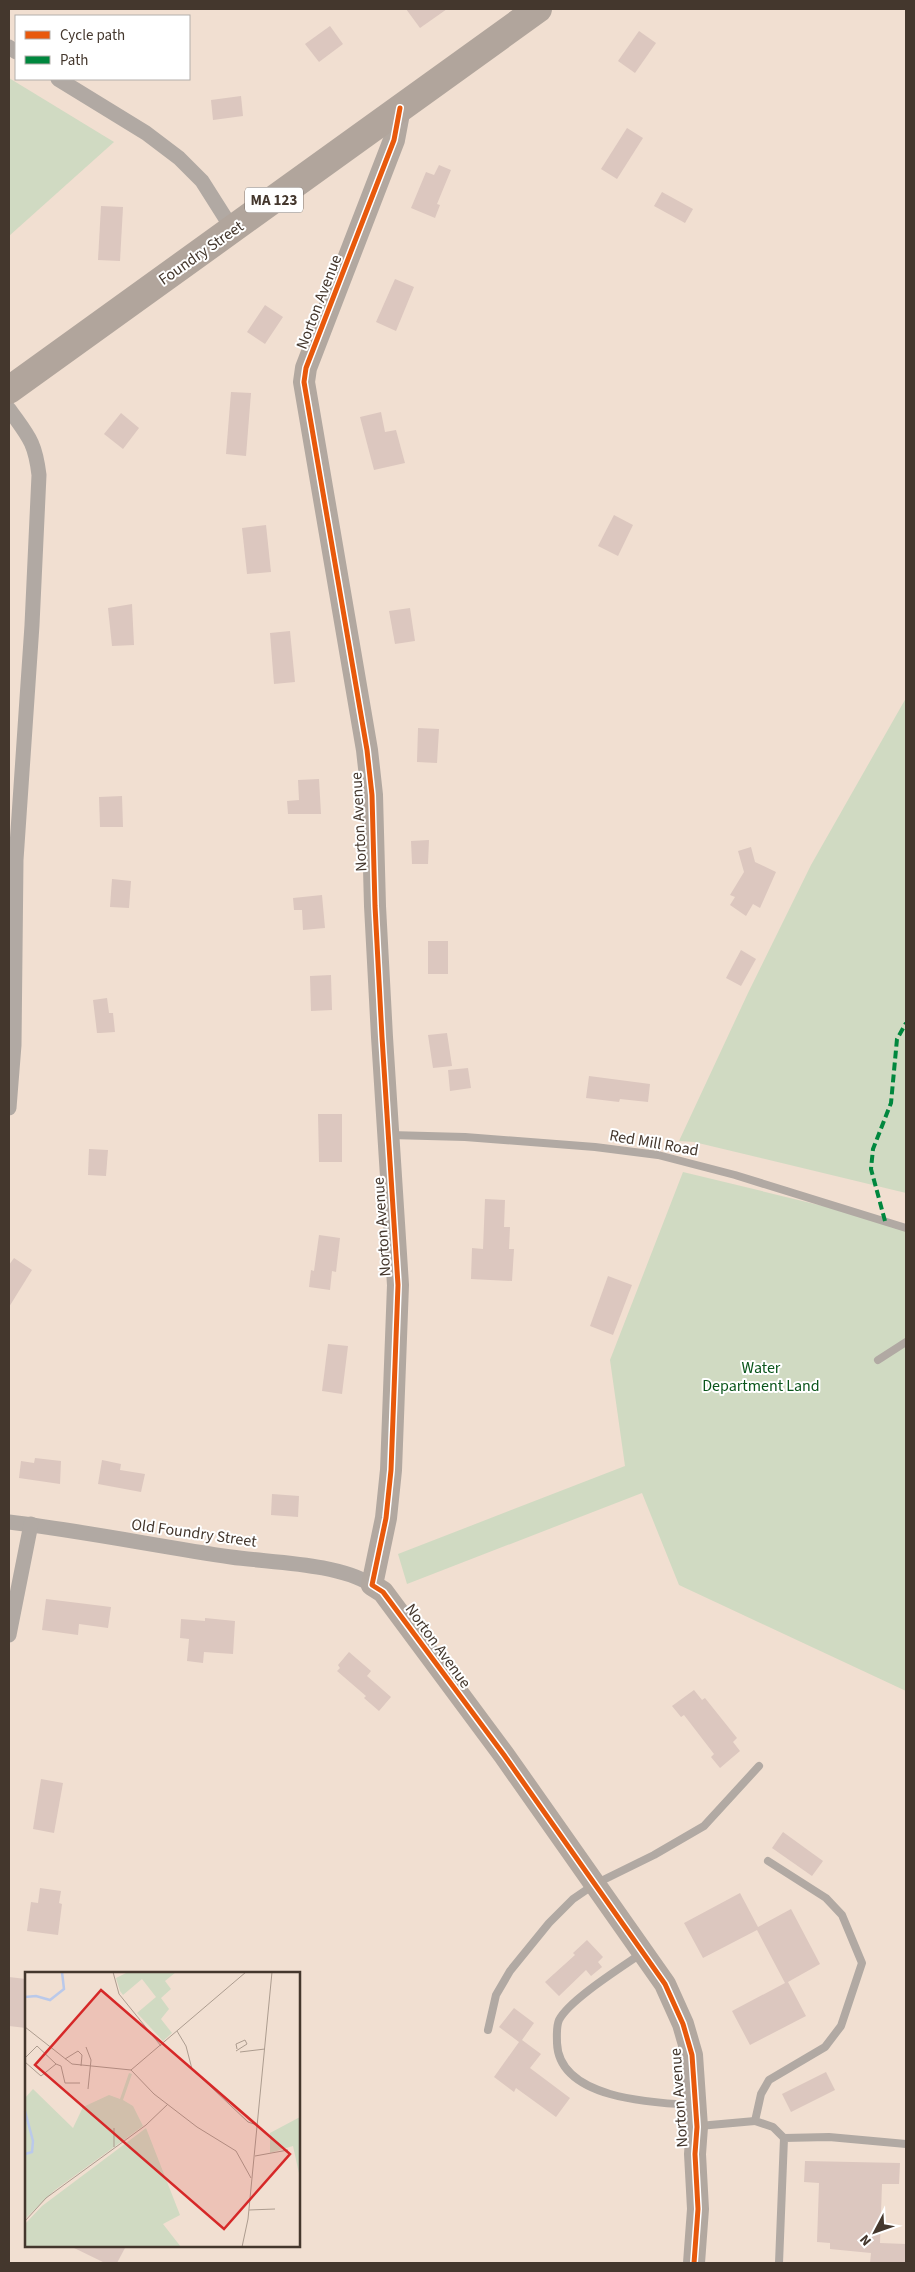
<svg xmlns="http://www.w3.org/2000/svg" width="915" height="2272" font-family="'Source Sans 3',sans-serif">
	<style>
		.green { fill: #d0dac2 }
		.building { fill: #dcc7bf }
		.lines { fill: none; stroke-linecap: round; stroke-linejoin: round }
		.lane { stroke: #b1a9a3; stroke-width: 8 }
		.street { stroke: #b1a9a3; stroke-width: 15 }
		.secondary { stroke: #b2a8a0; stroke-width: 22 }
		.highway { stroke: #b1a59c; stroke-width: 28 }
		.quiet { stroke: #00873e; stroke-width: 4; stroke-dasharray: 8 4; stroke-linecap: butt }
		.cycleway-casing { stroke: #fff; stroke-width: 8 }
		.cycleway { stroke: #e8590c; stroke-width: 5 }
		.labels { text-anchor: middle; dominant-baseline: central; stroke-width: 4; stroke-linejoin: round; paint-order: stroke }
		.shield { fill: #fff; stroke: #7c736c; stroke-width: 1 }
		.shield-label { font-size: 15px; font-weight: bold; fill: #44372d }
		.street-label { font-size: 16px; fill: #44372d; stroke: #fff }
		.park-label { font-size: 16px; fill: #0a551b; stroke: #fff }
		.inset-river { fill: none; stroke: #bac9ea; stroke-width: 2.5 }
		.inset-road { fill: none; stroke: #ac9c8f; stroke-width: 1 }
		.view { fill: #d62828; fill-opacity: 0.15; stroke: #d62828; stroke-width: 2.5 }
		.inset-edge { fill: none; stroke: #44372d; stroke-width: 2.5 }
	</style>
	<rect width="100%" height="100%" fill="#f1dfd1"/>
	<g class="green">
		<path d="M 9,78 L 114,142 L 9,236 Z"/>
		<path d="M 906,698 L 906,1193 L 694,1142 L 679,1141 L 748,993 L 811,865 Z"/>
		<path d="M 683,1172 L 906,1226 L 906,1691 L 679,1585 L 642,1493 L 407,1584 L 398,1554 L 625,1466 L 610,1360 Z"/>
	</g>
	<g class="building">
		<path d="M 406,9 L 447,9 L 420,28 Z"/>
		<path d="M 330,26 L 343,44 L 319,62 L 305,44 Z"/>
		<path d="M 639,31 L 656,43 L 635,73 L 618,61 Z"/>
		<path d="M 241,96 L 243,116 L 213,120 L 211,100 Z"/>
		<path d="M 627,128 L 643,138 L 617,179 L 601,169 Z"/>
		<path d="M 439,165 L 451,170 L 437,204 L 440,205 L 435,218 L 411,208 L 426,172 L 434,175 Z"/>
		<path d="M 662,192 L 693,209 L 685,223 L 654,206 Z"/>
		<path d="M 101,206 L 123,207 L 120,261 L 98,260 Z"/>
		<path d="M 395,279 L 414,287 L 396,331 L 376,322 Z"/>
		<path d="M 265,305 L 283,317 L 265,344 L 247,332 Z"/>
		<path d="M 231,392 L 251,393 L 246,456 L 226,454 Z"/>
		<path d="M 381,412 L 385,432 L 396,430 L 405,463 L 374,470 L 360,417 Z"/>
		<path d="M 121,413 L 139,428 L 123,449 L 104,434 Z"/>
		<path d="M 614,515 L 633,525 L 618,556 L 598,546 Z"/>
		<path d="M 266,525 L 271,572 L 247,574 L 242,528 Z"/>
		<path d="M 132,604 L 134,645 L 112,646 L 108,608 Z"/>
		<path d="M 410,608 L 415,641 L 395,644 L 389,611 Z"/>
		<path d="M 290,631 L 295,682 L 274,684 L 270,633 Z"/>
		<path d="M 418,728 L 439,729 L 437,763 L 417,762 Z"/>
		<path d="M 319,779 L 321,814 L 288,814 L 287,801 L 299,800 L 298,780 Z"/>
		<path d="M 122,796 L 123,827 L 100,827 L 99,797 Z"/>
		<path d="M 429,840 L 428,864 L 412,864 L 411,841 Z"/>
		<path d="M 751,847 L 755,862 L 776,872 L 760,908 L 753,904 L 746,916 L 730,905 L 735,897 L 730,895 L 744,872 L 738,851 Z"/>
		<path d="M 112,879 L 131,881 L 129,908 L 110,907 Z"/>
		<path d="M 322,895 L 325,928 L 303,930 L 302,910 L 294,910 L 293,898 Z"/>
		<rect x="428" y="941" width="20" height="33"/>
		<path d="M 741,950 L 756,959 L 741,986 L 726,978 Z"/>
		<path d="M 331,975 L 332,1010 L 311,1011 L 310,976 Z"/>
		<path d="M 107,998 L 109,1013 L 113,1013 L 115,1032 L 100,1033 L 97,1033 L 93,1000 Z"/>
		<path d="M 447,1033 L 452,1066 L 433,1068 L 428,1035 Z"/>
		<path d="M 468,1068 L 471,1088 L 450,1091 L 448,1070 Z"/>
		<path d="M 589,1076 L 650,1084 L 648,1102 L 620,1099 L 619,1102 L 586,1098 Z"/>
		<path d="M 318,1114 L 342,1114 L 342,1162 L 319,1162 Z"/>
		<path d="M 89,1149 L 108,1150 L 106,1176 L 88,1175 Z"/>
		<path d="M 485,1199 L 505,1200 L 504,1227 L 510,1227 L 509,1249 L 514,1249 L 512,1281 L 471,1279 L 472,1248 L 483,1249 Z"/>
		<path d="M 319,1235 L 340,1238 L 336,1272 L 332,1271 L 330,1290 L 309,1287 L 311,1270 L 314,1271 Z"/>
		<path d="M 14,1258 L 32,1270 L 9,1307 L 9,1265 Z"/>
		<path d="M 608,1276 L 632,1285 L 613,1335 L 590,1326 Z"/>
		<path d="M 328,1344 L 348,1346 L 342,1394 L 322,1391 Z"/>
		<path d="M 35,1458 L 61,1461 L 60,1484 L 19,1478 L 21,1461 L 34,1463 Z"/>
		<path d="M 102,1460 L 121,1464 L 120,1470 L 145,1474 L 141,1492 L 98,1484 Z"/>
		<path d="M 272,1494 L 299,1496 L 298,1517 L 271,1515 Z"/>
		<path d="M 46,1599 L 111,1607 L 108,1628 L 79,1624 L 78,1635 L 42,1630 Z"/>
		<path d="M 205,1618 L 235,1621 L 233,1654 L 204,1652 L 203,1663 L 187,1661 L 189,1639 L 180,1638 L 181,1619 L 205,1621 Z"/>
		<path d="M 349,1652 L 371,1671 L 367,1676 L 391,1697 L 379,1711 L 364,1698 L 366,1696 L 337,1671 L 340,1668 L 338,1665 Z"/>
		<path d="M 694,1690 L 702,1700 L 705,1698 L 737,1738 L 733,1742 L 740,1751 L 720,1768 L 711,1757 L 714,1754 L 684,1715 L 681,1717 L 672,1706 Z"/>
		<path d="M 41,1779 L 63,1783 L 54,1833 L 33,1829 Z"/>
		<path d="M 783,1832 L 823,1861 L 812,1876 L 772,1848 Z"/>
		<path d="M 40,1888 L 61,1891 L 59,1903 L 62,1904 L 58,1935 L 27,1931 L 31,1902 L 38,1903 Z"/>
		<path d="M 740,1893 L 758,1927 L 791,1909 L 820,1964 L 788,1982 L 806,2016 L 750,2045 L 732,2011 L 785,1983 L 757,1930 L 703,1958 L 684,1923 Z"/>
		<path d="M 587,1940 L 603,1957 L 598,1962 L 602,1967 L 591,1976 L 586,1970 L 559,1996 L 545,1982 L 575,1955 L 573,1953 Z"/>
		<path d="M 9,1977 L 26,1979 L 26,2028 L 9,2026 Z"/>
		<path d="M 514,2008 L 534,2023 L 522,2040 L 541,2054 L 530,2068 L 570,2098 L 556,2117 L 516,2088 L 514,2092 L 494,2077 L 519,2042 L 499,2027 Z"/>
		<path d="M 826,2072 L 835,2090 L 791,2112 L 782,2094 Z"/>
		<path d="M 805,2161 L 900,2163 L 899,2184 L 882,2184 L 880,2243 L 906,2244 L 906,2263 L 870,2263 L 871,2253 L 830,2249 L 830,2243 L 817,2242 L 819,2183 L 804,2182 Z"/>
		<path d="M 70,2246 L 126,2246 L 117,2263 L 105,2263 Z"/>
	</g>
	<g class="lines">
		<g class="lane">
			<path d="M 390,1135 L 465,1137 L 595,1147 L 658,1155 L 735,1175 L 906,1228"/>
			<path d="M 878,1360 L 906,1342"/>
			<path d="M 768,1861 L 826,1898 L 842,1915 L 862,1963 L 841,2026 L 825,2047 L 769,2080 L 761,2094 L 755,2121 L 773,2127 L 784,2138"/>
			<path d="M 642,1953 C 622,1967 569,2000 559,2020 C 556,2027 557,2036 557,2043 C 559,2099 653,2103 694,2105"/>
			<path d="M 488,2030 L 496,1995 L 510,1971 L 549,1923 L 573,1899 L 595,1884 L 654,1855 L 704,1826 L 759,1766"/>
			<path d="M 699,2126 L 755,2121"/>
			<path d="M 779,2263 L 784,2138 L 829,2137 L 906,2144"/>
		</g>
		<g class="street">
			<path d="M 9,47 L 16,52"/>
			<path d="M 58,79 L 146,133 L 179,158 L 202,181 L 233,230"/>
			<path d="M 9,409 C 28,436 35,441 39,475 L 32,625 L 16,860 L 14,1045 L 9,1108"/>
			<path d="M 9,1522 C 83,1531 157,1546 231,1557 C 274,1563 337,1563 372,1585"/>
			<path d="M 9,1635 L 31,1524"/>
		</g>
		<path class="secondary" d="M 400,108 L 394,140 L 306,368 L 304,382 L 367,750 L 372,795 L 375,906 L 382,1037 L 398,1285 L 391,1470 L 386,1518 L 372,1585 L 383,1592 L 504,1755 L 665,1984 L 683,2024 L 692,2055 L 697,2127 L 695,2154 L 698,2209 L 694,2263"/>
		<path class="highway" d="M 9,390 L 538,9"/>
		<path class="quiet" d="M 885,1221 L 871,1169 L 873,1149 L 891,1103 L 897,1039 L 906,1023"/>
		<g class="cycleway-casing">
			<path id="cycleway" d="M 400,108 L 394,140 L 306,368 L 304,382 L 367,750 L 372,795 L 375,906 L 382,1037 L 398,1285 L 391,1470 L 386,1518 L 372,1585 L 383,1592 L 504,1755 L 665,1984 L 683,2024 L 692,2055 L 697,2127 L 695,2154 L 698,2209 L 694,2263"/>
		</g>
		<use href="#cycleway" class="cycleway"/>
	</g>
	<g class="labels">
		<rect class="shield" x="245" y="187.5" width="58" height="25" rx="4"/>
		<g class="shield-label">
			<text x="274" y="200">MA 123</text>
		</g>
		<g class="street-label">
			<text transform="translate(201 253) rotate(-35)">Foundry Street</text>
			<text transform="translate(319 302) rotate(-69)">Norton Avenue</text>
			<text transform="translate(359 822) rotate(-93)">Norton Avenue</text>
			<text transform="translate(654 1143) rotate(10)">Red Mill Road</text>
			<text transform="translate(382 1227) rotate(-94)">Norton Avenue</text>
			<text transform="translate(194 1533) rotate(8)">Old Foundry Street</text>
			<text transform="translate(438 1646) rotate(54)">Norton Avenue</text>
			<text transform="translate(679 2098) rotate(-94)">Norton Avenue</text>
		</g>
		<g class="park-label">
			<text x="761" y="1368">Water<tspan x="761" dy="18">Department Land</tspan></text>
		</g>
	</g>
	<g transform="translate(25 1972)">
		<rect width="275" height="275" fill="#f1dfd1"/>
		<path d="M 103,0 L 151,0 L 140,9 L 146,17 L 136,26 L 144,37 L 136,47 L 147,61 L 138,69 L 112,41 L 131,25 L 117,7 L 98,23 L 95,19 L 91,6 ZM 104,101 L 107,102 L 98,128 L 108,134 L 118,154 L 30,218 L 0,247 L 0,126 L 8,117 L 48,156 L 58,135 L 84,123 L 95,127 ZM 275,145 L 275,206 L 268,174 L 245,181 L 245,161 ZM 121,156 L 155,243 L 138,252 L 156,275 L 0,275 L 0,252 L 17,234 Z" fill="#d0dac2"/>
		<path class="inset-river" d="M 0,25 L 11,24 L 25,28 L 39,17 L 37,0M 0,139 L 8,169 L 7,180 L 0,182"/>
		<path class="inset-road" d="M 88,0 L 94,22 L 136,74M 0,55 L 47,92 L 106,98 L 129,122 L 172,155 L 211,179 L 226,206M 152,59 L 161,74 L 167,97 L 223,150 L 232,153M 61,75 L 66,88 L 63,117M 211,79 L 222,72 L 220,68 L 211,72 L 212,77M 215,80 L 240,77M 0,86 L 12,74 L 31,92 L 16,104 L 0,90M 40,87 L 53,79 L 57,83 L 56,94M 31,92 L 36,94 L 40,111 L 55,111M 106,98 L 221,0M 89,156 L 89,175M 230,184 L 263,178M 224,238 L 250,237M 0,249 L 21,226 L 121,153 L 143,132M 217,275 L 223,247 L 247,0"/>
		<path class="view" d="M 76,18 L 265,182 L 199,257 L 10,93 Z"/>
		<rect width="275" height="275" class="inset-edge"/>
	</g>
	<rect width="915" height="2272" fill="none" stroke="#44372d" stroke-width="20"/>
	<rect x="15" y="15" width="175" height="65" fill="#ffffff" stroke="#b4afab"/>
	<rect x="25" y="31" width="25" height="8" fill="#e8590c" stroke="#b4afab"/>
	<text x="60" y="40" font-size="15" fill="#44372d">Cycle path</text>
	<rect x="25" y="56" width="25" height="8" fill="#00873e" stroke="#b4afab"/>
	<text x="60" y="65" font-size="15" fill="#44372d">Path</text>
	<g transform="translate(875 2232) rotate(229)" stroke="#ffffff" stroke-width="4" paint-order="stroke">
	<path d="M0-4L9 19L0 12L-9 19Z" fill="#44372d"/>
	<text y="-8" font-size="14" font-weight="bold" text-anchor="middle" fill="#44372d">N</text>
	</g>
</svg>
